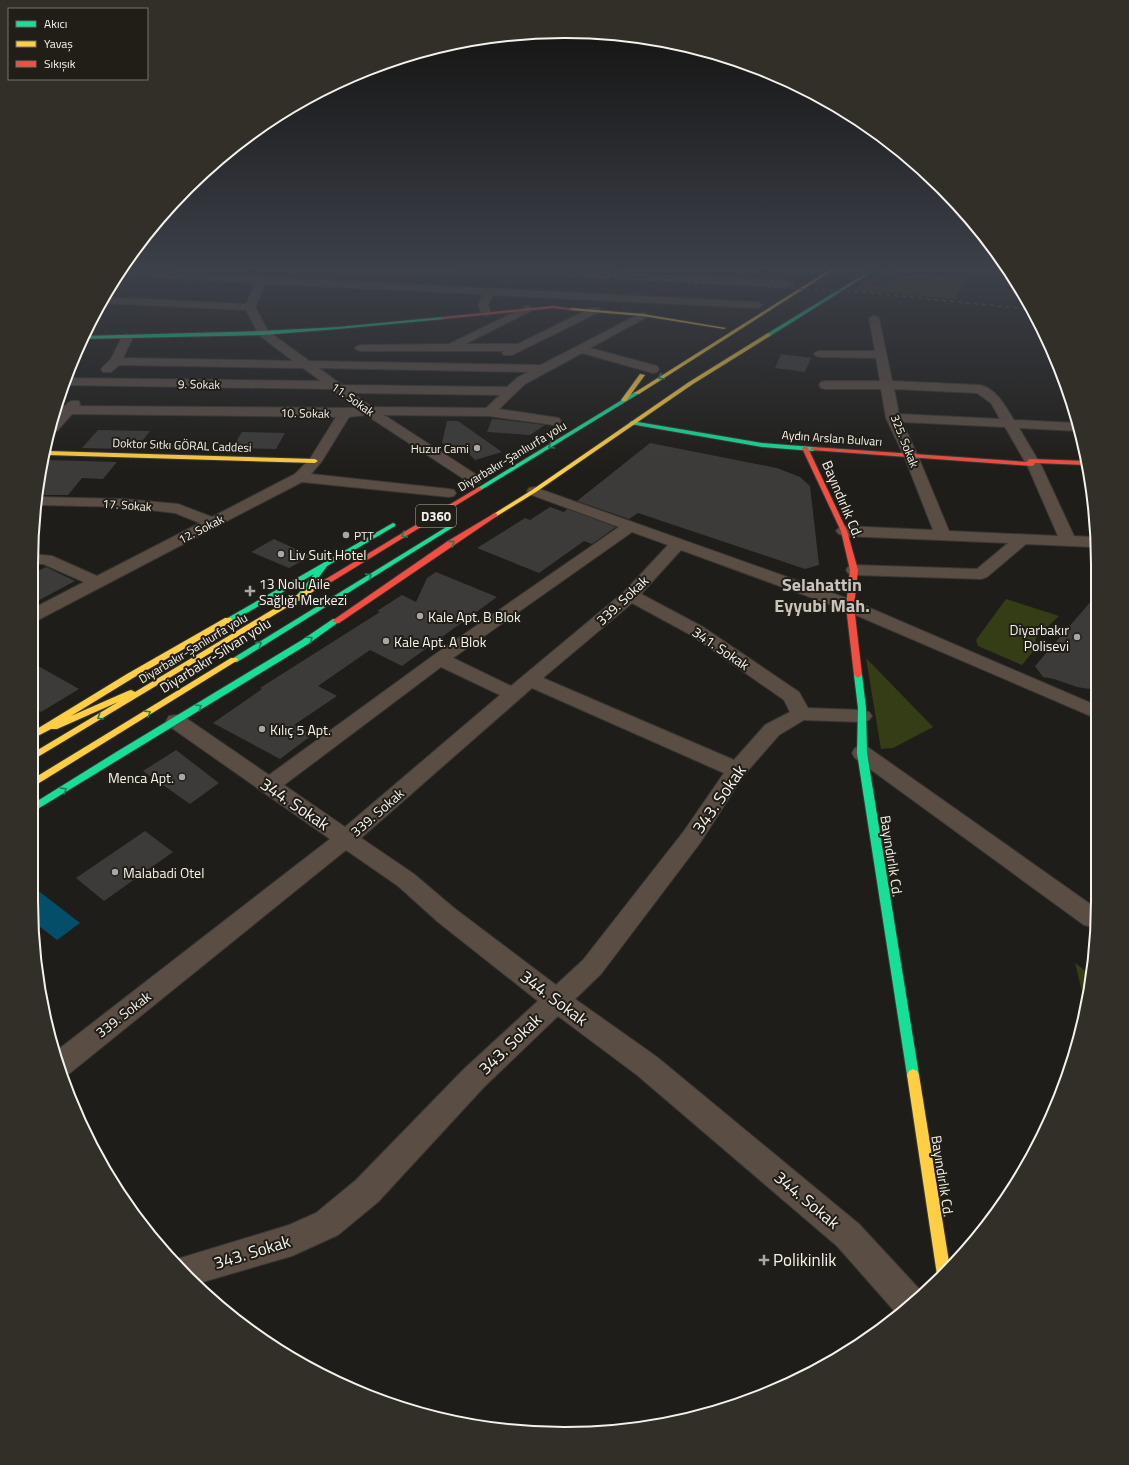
<svg xmlns="http://www.w3.org/2000/svg" width="1129" height="1465" font-family="'Titillium Web',sans-serif">
	<style>
		.green { fill: #353d17 }
		.water { fill: #034e68 }
		.building { fill: #3d3b39 }
		.lines { fill: none; stroke-linecap: round; stroke-linejoin: round }
		.street-casing { stroke: #383733; stroke-width: 2 }
		.fast-casing { stroke: #383733; stroke-width: 2 }
		.slow-casing { stroke: #383733; stroke-width: 2 }
		.jam-casing { stroke: #383733; stroke-width: 2 }
		.street { fill: #5a4d44; fill-rule: evenodd }
		.fast { fill: #16e098; fill-rule: evenodd }
		.slow { fill: #ffcf43; fill-rule: evenodd }
		.jam { fill: #f24e42; fill-rule: evenodd }
		.rail { stroke: #605953; stroke-width: 1.5; stroke-dasharray: 4 4; stroke-linecap: butt }
		.oneway { stroke: #1c7f58 }
		.poi-dot { fill: #a9a7a3; stroke: #211e17; stroke-width: 1.5 }
		.labels { text-anchor: middle; dominant-baseline: central; stroke-width: 4; stroke-linejoin: round; paint-order: stroke }
		.far-street-label { font-size: 12px; fill: #f4f2ed; stroke: #211e17 }
		.far-poi-label { font-size: 12px; fill: #f4f2ed; stroke: #211e17; text-anchor: end }
		.shield { fill: #211e17; stroke: #b5b2ad; stroke-width: 1 }
		.shield-label { font-size: 13px; font-weight: bold; fill: #f4f2ed }
		.street-label { font-size: 14px; fill: #f4f2ed; stroke: #211e17 }
		.poi-label { font-size: 14px; fill: #f4f2ed; stroke: #211e17; text-anchor: start }
		.near-street-label { font-size: 17px; fill: #f4f2ed; stroke: #211e17 }
		.near-poi-label { font-size: 17px; fill: #f4f2ed; stroke: #211e17; text-anchor: start }
		.district-label { font-size: 18px; font-weight: bold; fill: #c8c4bb; stroke: #211e17 }
		.rim { fill: none; stroke: #f4f2ed; stroke-width: 2 }
	</style>
	<rect width="100%" height="100%" fill="#1f1d19"/>
	<g class="green">
		<path d="M 891,268 L 895,269 L 874,285 L 883,287 L 903,276 L 923,274 L 964,279 L 956,299 L 853,290 Z"/>
		<path d="M 1006,599 L 1059,616 L 1036,638 L 1035,649 L 1022,665 L 978,646 L 976,640 Z"/>
		<path d="M 866,658 L 933,727 L 893,748 L 881,749 Z"/>
		<path d="M 1075,963 L 1092,976 L 1085,1003 Z"/>
	</g>
	<path class="water" d="M 40,892 L 80,923 L 57,940 L 34,922 L 31,898 Z"/>
	<g class="building">
		<path d="M 781,354 L 811,358 L 805,372 L 775,368 Z"/>
		<path d="M 492,419 L 504,420 L 545,425 L 530,435 L 487,432 Z"/>
		<path d="M 447,421 L 458,421 L 502,452 L 475,460 L 465,450 L 442,443 Z"/>
		<path d="M 98,430 L 150,431 L 139,445 L 130,445 L 127,449 L 82,448 Z"/>
		<path d="M 242,432 L 285,433 L 276,449 L 232,448 Z"/>
		<path d="M 650,443 L 777,468 L 800,477 L 810,486 L 819,565 L 805,569 L 638,513 L 629,519 L 577,501 Z"/>
		<path d="M 46,459 L 47,460 L 117,462 L 103,479 L 82,478 L 68,495 L 39,495 Z"/>
		<path d="M 550,507 L 564,512 L 567,509 L 616,527 L 592,544 L 584,541 L 539,573 L 477,548 L 525,518 L 530,520 Z"/>
		<path d="M 274,539 L 311,556 L 289,568 L 251,552 Z"/>
		<path d="M 46,567 L 75,581 L 32,604 L 32,574 Z"/>
		<path d="M 436,572 L 497,597 L 402,666 L 370,650 L 318,686 L 337,696 L 294,725 L 312,735 L 280,759 L 213,723 L 262,689 L 260,688 L 380,612 L 377,611 L 402,595 L 416,602 L 427,578 Z"/>
		<path d="M 1093,599 L 1093,683 L 1089,689 L 1077,687 L 1054,679 L 1043,677 L 1035,666 Z"/>
		<path d="M 40,667 L 79,689 L 41,712 L 32,706 L 32,672 Z"/>
		<path d="M 176,750 L 219,783 L 190,804 L 143,771 Z"/>
		<path d="M 145,831 L 173,852 L 104,901 L 76,878 Z"/>
	</g>
	<g class="lines">
		<g class="street-casing">
			<g id="street">
				<path d="M 448,267 L 504,267 L 789,281 L 794,284 L 789,287 L 453,270 Z"/>
				<path d="M 122,270 L 758,302 L 763,305 L 758,308 L 493,295 L 488,305 L 491,313 L 486,316 L 482,315 L 478,305 L 483,294 L 266,284 L 255,307 L 268,331 L 309,361 L 541,365 L 643,312 L 648,315 L 647,317 L 590,348 L 657,366 L 659,369 L 657,372 L 653,373 L 582,353 L 525,384 L 499,409 L 559,418 L 561,421 L 559,424 L 554,425 L 489,416 L 384,415 L 480,477 L 482,480 L 480,483 L 475,484 L 470,483 L 366,415 L 349,417 L 322,461 L 311,474 L 449,489 L 454,490 L 456,493 L 454,496 L 449,497 L 302,482 L 221,524 L 219,526 L 214,528 L 38,620 L 32,621 L 32,609 L 84,582 L 43,564 L 32,564 L 32,554 L 52,556 L 97,576 L 200,523 L 175,513 L 124,507 L 38,505 L 39,497 L 124,499 L 178,504 L 212,517 L 295,474 L 310,459 L 336,417 L 72,414 L 57,431 L 52,432 L 54,418 L 58,414 L 55,414 L 57,406 L 65,406 C 69,401 72,400 79,401 L 80,404 L 79,406 L 357,408 L 331,389 L 63,385 L 65,378 L 321,381 L 303,368 L 119,365 L 111,372 L 103,372 L 101,369 L 111,359 L 123,335 L 127,334 L 133,337 L 123,358 L 293,361 L 259,335 L 246,310 L 102,303 L 106,297 L 246,304 L 256,283 L 119,275 ZM 319,368 L 528,372 L 517,378 L 507,387 L 342,385 ZM 352,393 L 500,395 L 486,408 L 372,407 Z"/>
				<path d="M 527,306 L 531,307 L 532,309 L 531,311 L 465,344 L 518,344 L 591,308 L 599,308 L 600,310 L 599,312 L 512,355 L 504,355 L 502,353 L 504,351 L 361,351 L 357,350 L 355,348 L 357,346 L 361,345 L 449,344 Z"/>
				<path d="M 874,315 L 879,318 L 892,381 L 980,385 C 997,389 1005,406 1014,420 L 1077,423 L 1078,431 L 1019,428 L 1042,467 L 1074,536 L 1093,537 L 1093,547 L 1026,544 L 987,577 L 981,579 L 854,575 L 848,573 L 846,570 L 848,567 L 854,565 L 977,569 L 1008,543 L 844,536 L 839,534 L 836,531 L 839,528 L 844,526 L 933,530 L 904,456 L 886,418 L 881,389 L 825,389 L 821,388 L 819,385 L 821,382 L 825,381 L 880,381 L 876,358 L 820,357 L 816,356 L 814,354 L 816,352 L 820,351 L 875,351 L 869,318 ZM 894,389 L 977,393 L 991,403 L 1000,419 L 899,414 ZM 902,422 L 1005,427 L 1028,467 L 1058,536 L 949,531 L 918,456 Z"/>
				<path d="M 534,487 L 849,599 L 1093,704 L 1093,717 L 837,607 L 681,550 L 641,594 L 703,627 L 799,692 L 808,708 L 862,710 L 869,712 L 872,716 L 869,720 L 862,722 L 804,720 L 779,735 L 744,775 L 700,843 L 601,974 L 575,999 L 657,1057 L 859,1224 L 922,1292 L 922,1294 L 897,1314 L 837,1246 L 637,1075 L 558,1016 L 484,1087 L 378,1202 L 338,1235 L 292,1256 L 196,1284 L 187,1278 L 174,1260 L 289,1225 L 316,1213 L 356,1180 L 464,1069 L 538,1001 L 438,922 L 398,886 L 346,850 L 70,1073 L 64,1075 L 55,1052 L 330,839 L 169,726 L 166,721 L 169,716 L 176,715 L 183,716 L 269,775 L 434,655 L 619,527 L 529,494 L 527,491 L 529,488 ZM 632,532 L 668,545 L 625,591 L 511,686 L 453,658 ZM 632,603 L 691,635 L 784,700 L 790,712 L 765,725 L 734,760 L 543,678 ZM 441,667 L 500,695 L 345,827 L 284,785 ZM 532,688 L 724,773 L 684,831 L 583,960 L 556,985 L 454,908 L 414,874 L 361,838 Z"/>
				<path d="M 862,746 L 869,748 L 1093,906 L 1093,927 L 1084,925 L 855,758 L 852,753 L 855,748 Z"/>
			</g>
		</g>
		<g class="fast-casing">
			<g id="fast">
				<path d="M 876,267 L 880,267 L 770,336 L 765,335 Z"/>
				<path d="M 443,317 L 445,318 L 445,319 L 338,329 L 263,335 L 82,339 L 83,336 L 263,331 L 338,327 Z"/>
				<path d="M 635,392 L 640,393 L 481,490 L 476,489 Z"/>
				<path d="M 632,421 L 762,443 L 813,447 L 816,449 L 813,451 L 762,447 L 630,424 L 630,422 Z"/>
				<path d="M 393,523 L 395,524 L 395,526 L 327,566 L 301,601 L 295,601 L 294,599 L 314,574 L 231,622 L 228,622 L 224,620 Z"/>
				<path d="M 453,523 L 455,524 L 455,526 L 237,662 L 231,662 L 230,660 Z"/>
				<path d="M 333,619 L 336,619 L 340,621 L 308,644 L 31,813 L 31,805 L 118,751 L 302,640 Z"/>
				<path d="M 858,672 L 862,675 L 866,708 L 867,753 L 919,1075 L 917,1079 L 913,1081 L 909,1079 L 907,1075 L 857,753 L 858,708 L 854,675 Z"/>
			</g>
		</g>
		<g class="slow-casing">
			<g id="slow">
				<path d="M 834,267 L 838,267 L 639,394 L 634,393 Z"/>
				<path d="M 571,308 L 643,314 L 726,328 L 724,329 L 643,316 L 569,310 L 569,309 Z"/>
				<path d="M 768,333 L 771,335 L 770,336 L 693,384 L 536,492 L 497,516 L 495,517 L 492,515 L 532,490 L 689,382 Z"/>
				<path d="M 640,374 L 645,375 L 626,401 L 622,401 L 621,400 Z"/>
				<path d="M 48,451 L 315,459 L 318,461 L 315,463 L 47,455 Z"/>
				<path d="M 322,580 L 325,580 L 329,582 L 31,761 L 31,754 L 118,702 L 57,729 L 51,729 L 32,739 L 32,732 L 127,674 L 225,618 L 231,618 L 232,620 L 231,622 L 133,678 L 71,716 L 128,691 L 131,690 L 135,692 Z"/>
				<path d="M 231,658 L 237,658 L 238,660 L 31,788 L 31,780 Z"/>
				<path d="M 913,1069 L 917,1071 L 919,1075 L 950,1268 L 939,1280 L 937,1275 L 907,1075 L 909,1071 Z"/>
			</g>
		</g>
		<g class="jam-casing">
			<g id="jam">
				<path d="M 553,306 L 573,309 L 571,310 L 553,308 L 443,319 L 441,318 L 443,317 Z"/>
				<path d="M 805,446 L 808,448 L 847,531 L 858,570 L 854,606 L 862,675 L 858,678 L 854,675 L 846,606 L 850,570 L 841,531 L 802,448 Z"/>
				<path d="M 813,447 L 1027,462 L 1028,460 L 1030,459 L 1086,461 L 1086,465 L 1035,463 L 1034,465 L 1032,466 L 811,450 L 811,448 Z"/>
				<path d="M 479,487 L 482,489 L 481,490 L 328,584 L 325,584 L 321,582 Z"/>
				<path d="M 495,513 L 497,514 L 497,516 L 339,623 L 336,623 L 332,621 L 448,541 Z"/>
			</g>
		</g>
		<use href="#street" class="street"/>
		<use href="#fast" class="fast"/>
		<use href="#slow" class="slow"/>
		<use href="#jam" class="jam"/>
		<path class="rail" d="M 415,267 L 861,292 L 1028,309"/>
	</g>
	<defs><path id="oneway-chevron" d="M-2-3.5L2.5 0L-2 3.5" fill="none" stroke-width="1.6" stroke-linecap="round" stroke-linejoin="round"/></defs>
	<g class="oneway">
		<use href="#oneway-chevron" transform="translate(661 377) rotate(149)"/>
		<use href="#oneway-chevron" transform="translate(551 446) rotate(149)"/>
		<use href="#oneway-chevron" transform="translate(404 535) rotate(149)"/>
		<use href="#oneway-chevron" transform="translate(452 543) rotate(-33)"/>
		<use href="#oneway-chevron" transform="translate(369 576) rotate(-32)"/>
		<use href="#oneway-chevron" transform="translate(310 639) rotate(-34)"/>
		<use href="#oneway-chevron" transform="translate(259 644) rotate(-32)"/>
		<use href="#oneway-chevron" transform="translate(199 707) rotate(-31)"/>
		<use href="#oneway-chevron" transform="translate(148 713) rotate(-32)"/>
		<use href="#oneway-chevron" transform="translate(100 717) rotate(149)"/>
		<use href="#oneway-chevron" transform="translate(64 790) rotate(-32)"/>
	</g>
	<linearGradient id="sky" x2="0" y2="1"><stop stop-color="#11100e"/><stop offset="0.57" stop-color="#3c4049"/><stop offset="1" stop-color="#3c4049" stop-opacity="0"/></linearGradient>
	<rect width="1129" height="472" fill="url(#sky)"/>
	<g class="poi-dot">
		<circle cx="477" cy="448" r="4"/>
		<circle cx="346" cy="535" r="4"/>
		<circle cx="281" cy="554" r="4"/>
		<path d="M248 585h4v4h4v4h-4v4h-4v-4h-4v-4h4z"/>
		<circle cx="420" cy="616" r="4"/>
		<circle cx="1077" cy="637" r="4"/>
		<circle cx="386" cy="641" r="4"/>
		<circle cx="262" cy="729" r="4"/>
		<circle cx="182" cy="777" r="4"/>
		<circle cx="115" cy="872" r="4"/>
		<path d="M762 1254h4v4h4v4h-4v4h-4v-4h-4v-4h4z"/>
	</g>
	<g class="labels">
		<g class="far-street-label">
			<text transform="translate(199 384) rotate(1)">9. Sokak</text>
			<text transform="translate(353 399) rotate(35)">11. Sokak</text>
			<text transform="translate(305 413) rotate(1)">10. Sokak</text>
			<text transform="translate(832 438) rotate(4)">Aydın Arslan Bulvarı</text>
			<text transform="translate(905 441) rotate(68)">325. Sokak</text>
			<text transform="translate(182 445) rotate(2)">Doktor Sıtkı GÖRAL Caddesi</text>
			<text transform="translate(512 456) rotate(-31)">Diyarbakır-Şanlıurfa yolu</text>
			<text transform="translate(127 505) rotate(4)">17. Sokak</text>
			<text transform="translate(201 529) rotate(-27)">12. Sokak</text>
			<text transform="translate(193 648) rotate(-31)">Diyarbakır-Şanlıurfa yolu</text>
		</g>
		<g class="far-poi-label">
			<text x="469" y="448">Huzur Cami</text>
			<text x="354" y="535" text-anchor="start">PTT</text>
		</g>
		<rect class="shield" x="416" y="505" width="40" height="22" rx="3"/>
		<g class="shield-label">
			<text x="436" y="516">D360</text>
		</g>
		<g class="street-label">
			<text transform="translate(843 499) rotate(67)">Bayındırlık Cd.</text>
			<text transform="translate(622 600) rotate(-43)">339. Sokak</text>
			<text transform="translate(721 648) rotate(34)">341. Sokak</text>
			<text transform="translate(215 655) rotate(-32)">Diyarbakır-Silvan yolu</text>
			<text transform="translate(377 812) rotate(-41)">339. Sokak</text>
			<text transform="translate(892 856) rotate(81)">Bayındırlık Cd.</text>
			<text transform="translate(123 1014) rotate(-38)">339. Sokak</text>
			<text transform="translate(943 1176) rotate(81)">Bayındırlık Cd.</text>
		</g>
		<g class="poi-label">
			<text x="289" y="554">Liv Suit Hotel</text>
			<text x="259" y="583">13 Nolu Aile<tspan x="259" dy="16">Sağlığı Merkezi</tspan></text>
			<text x="428" y="616">Kale Apt. B Blok</text>
			<text x="1069" y="629" text-anchor="end">Diyarbakır<tspan x="1069" dy="16">Polisevi</tspan></text>
			<text x="394" y="641">Kale Apt. A Blok</text>
			<text x="270" y="729">Kılıç 5 Apt.</text>
			<text x="174" y="777" text-anchor="end">Menca Apt.</text>
			<text x="123" y="872">Malabadi Otel</text>
		</g>
		<g class="near-street-label">
			<text transform="translate(719 799) rotate(-55)">343. Sokak</text>
			<text transform="translate(295 804) rotate(34)">344. Sokak</text>
			<text transform="translate(554 998) rotate(37)">344. Sokak</text>
			<text transform="translate(510 1044) rotate(-44)">343. Sokak</text>
			<text transform="translate(807 1200) rotate(40)">344. Sokak</text>
			<text transform="translate(252 1252) rotate(-17)">343. Sokak</text>
		</g>
		<g class="near-poi-label">
			<text x="773" y="1260">Polikinlik</text>
		</g>
		<g class="district-label">
			<text x="822" y="584">Selahattin<tspan x="822" dy="21">Eyyubi Mah.</tspan></text>
		</g>
	</g>
	<path d="M0 0H1129V1465H0ZM564 38H565A526 526 0 0 1 1091 564V901A526 526 0 0 1 565 1427H564A526 526 0 0 1 38 901V564A526 526 0 0 1 564 38Z" fill="#322f28" fill-rule="evenodd"/>
	<path class="rim" d="M564 38H565A526 526 0 0 1 1091 564V901A526 526 0 0 1 565 1427H564A526 526 0 0 1 38 901V564A526 526 0 0 1 564 38Z"/>
	<rect x="8" y="8" width="140" height="72" fill="#211e17" stroke="#75736d"/>
	<rect x="16" y="21" width="20" height="6" fill="#16e098" stroke="#75736d"/>
	<text x="44" y="28" font-size="12" fill="#f4f2ed">Akıcı</text>
	<rect x="16" y="41" width="20" height="6" fill="#ffcf43" stroke="#75736d"/>
	<text x="44" y="48" font-size="12" fill="#f4f2ed">Yavaş</text>
	<rect x="16" y="61" width="20" height="6" fill="#f24e42" stroke="#75736d"/>
	<text x="44" y="68" font-size="12" fill="#f4f2ed">Sıkışık</text>
</svg>
